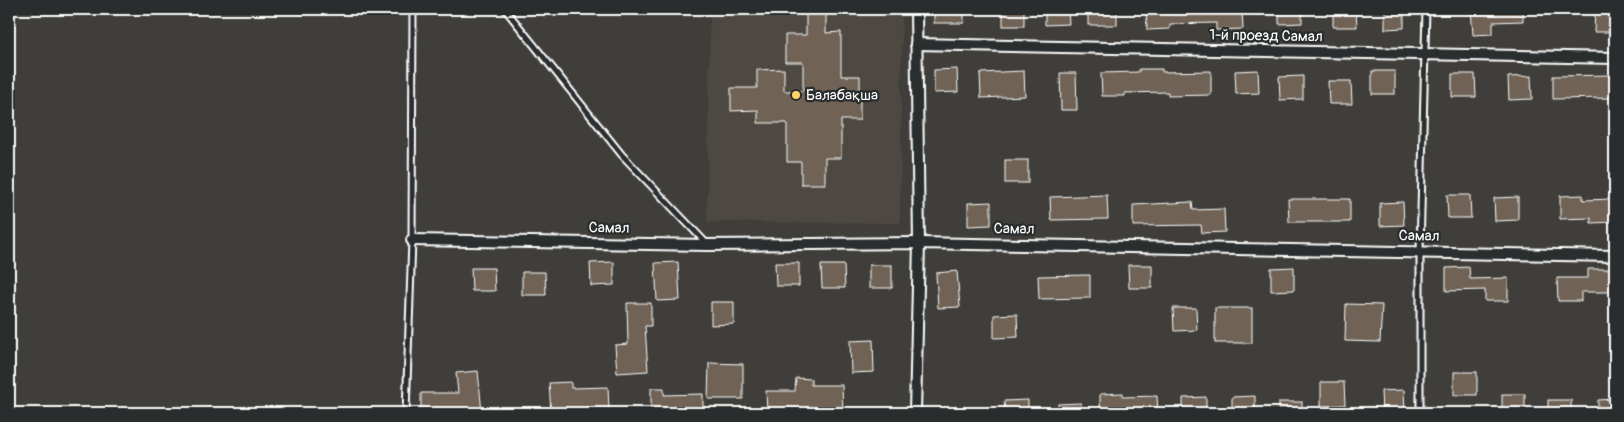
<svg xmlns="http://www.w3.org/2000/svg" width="1624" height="422" font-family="Pangolin,sans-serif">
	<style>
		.built { fill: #4d4942 }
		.building { fill: #6f6456; stroke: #fff }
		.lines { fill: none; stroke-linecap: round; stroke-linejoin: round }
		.service-casing { stroke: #fff; stroke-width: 9 }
		.minor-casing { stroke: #fff; stroke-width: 14 }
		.service { stroke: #2a2d2e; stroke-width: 5 }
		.minor { stroke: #2a2d2e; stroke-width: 10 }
		.poi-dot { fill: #ffd166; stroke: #2a2d2e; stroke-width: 2 }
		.labels { text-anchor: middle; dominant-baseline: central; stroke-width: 4.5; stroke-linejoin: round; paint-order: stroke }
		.street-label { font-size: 15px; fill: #fff; stroke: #2a2d2e }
		.poi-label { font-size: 15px; fill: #fff; stroke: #2a2d2e; text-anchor: start }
	</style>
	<rect width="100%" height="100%" fill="#3f3e3a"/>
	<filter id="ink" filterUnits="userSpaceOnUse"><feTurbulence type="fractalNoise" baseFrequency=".02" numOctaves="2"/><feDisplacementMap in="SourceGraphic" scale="10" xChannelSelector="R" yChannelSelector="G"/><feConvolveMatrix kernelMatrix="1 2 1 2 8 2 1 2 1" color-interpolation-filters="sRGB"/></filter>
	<g filter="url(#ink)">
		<path class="built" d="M 710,9 L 902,9 L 900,223 L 707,222 Z"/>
		<g class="building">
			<rect x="934" y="9" width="30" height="14"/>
			<rect x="1003" y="9" width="21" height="17"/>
			<path d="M 1045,9 L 1068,9 L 1069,24 L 1045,25 Z"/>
			<rect x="1088" y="9" width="29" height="16"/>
			<path d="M 1146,9 L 1242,9 L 1243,29 L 1216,30 L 1216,23 L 1170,24 L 1170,29 L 1147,30 Z"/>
			<path d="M 1279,9 L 1302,9 L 1302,23 L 1279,24 Z"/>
			<path d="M 1333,9 L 1356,9 L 1357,27 L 1333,27 Z"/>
			<path d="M 1385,9 L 1404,9 L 1404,28 L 1385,29 Z"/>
			<path d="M 1471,9 L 1523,9 L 1523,21 L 1493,22 L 1493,34 L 1473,35 Z"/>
			<path d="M 1595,9 L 1615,10 L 1615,32 L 1594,32 Z"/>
			<path d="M 806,10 L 826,10 L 826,33 L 841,32 L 841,76 L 860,76 L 860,120 L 841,120 L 841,158 L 825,158 L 825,184 L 801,184 L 801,162 L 787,162 L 787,123 L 758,123 L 758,110 L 731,111 L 731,88 L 757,88 L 757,70 L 784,69 L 784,91 L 803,91 L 803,62 L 785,62 L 785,35 L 806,35 Z"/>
			<path d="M 957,69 L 958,92 L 934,93 L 934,70 Z"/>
			<path d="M 1139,69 L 1162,69 L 1162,72 L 1211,71 L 1211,95 L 1168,96 L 1168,92 L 1125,93 L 1125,96 L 1102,96 L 1101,73 L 1139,72 Z"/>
			<path d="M 1258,70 L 1259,93 L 1236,94 L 1235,71 Z"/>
			<path d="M 1024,71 L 1025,96 L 981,98 L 980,73 Z"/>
			<rect x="1372" y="71" width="23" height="23"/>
			<path d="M 1060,73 L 1076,73 L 1077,110 L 1061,110 Z"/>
			<path d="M 1452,74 L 1475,74 L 1476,97 L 1452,97 Z"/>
			<path d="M 1612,75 L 1612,98 L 1553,99 L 1553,76 Z"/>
			<path d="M 1303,76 L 1303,99 L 1280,100 L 1279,77 Z"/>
			<path d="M 1531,76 L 1532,99 L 1509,100 L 1508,77 Z"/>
			<path d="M 1328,81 L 1351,81 L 1352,104 L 1329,104 Z"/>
			<rect x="1005" y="160" width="23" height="23"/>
			<path d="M 1107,195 L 1108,219 L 1051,220 L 1050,197 Z"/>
			<path d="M 1447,195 L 1470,195 L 1471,218 L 1448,218 Z"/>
			<path d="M 1583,195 L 1583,200 L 1614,199 L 1614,222 L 1591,223 L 1591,218 L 1560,219 L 1560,196 Z"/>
			<path d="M 1518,197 L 1518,220 L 1495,221 L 1494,198 Z"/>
			<path d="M 1288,199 L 1350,199 L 1350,222 L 1289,222 Z"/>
			<path d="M 991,202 L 991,225 L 968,226 L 968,203 Z"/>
			<path d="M 1192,202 L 1193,210 L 1224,209 L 1225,232 L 1202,233 L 1201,225 L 1133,226 L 1133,205 Z"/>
			<path d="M 1403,202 L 1404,225 L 1380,226 L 1380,203 Z"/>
			<path d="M 614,262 L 614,285 L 591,286 L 590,263 Z"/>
			<path d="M 678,262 L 680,300 L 657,301 L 655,263 Z"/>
			<path d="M 775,263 L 799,263 L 799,286 L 776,286 Z"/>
			<path d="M 821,265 L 844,265 L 845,288 L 822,288 Z"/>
			<rect x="869" y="265" width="23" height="23"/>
			<path d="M 1128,265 L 1152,265 L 1152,288 L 1129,288 Z"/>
			<path d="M 1294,267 L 1294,290 L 1271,291 L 1271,268 Z"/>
			<path d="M 1469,267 L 1470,279 L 1508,278 L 1508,301 L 1485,301 L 1485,290 L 1446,291 L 1446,268 Z"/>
			<path d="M 471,268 L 494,268 L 495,291 L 472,291 Z"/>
			<path d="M 1588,269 L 1611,269 L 1611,292 L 1581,292 L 1581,301 L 1558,301 L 1557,278 L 1588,278 Z"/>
			<path d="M 957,271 L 960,307 L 938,308 L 936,273 Z"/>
			<path d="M 522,272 L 545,272 L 546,295 L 522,295 Z"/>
			<path d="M 1090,275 L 1090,298 L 1039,299 L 1038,276 Z"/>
			<path d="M 711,302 L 734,302 L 734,324 L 711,325 Z"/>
			<path d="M 627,303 L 651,303 L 651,326 L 645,326 L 648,371 L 617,373 L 615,345 L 628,344 Z"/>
			<path d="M 1346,304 L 1382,305 L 1380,342 L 1345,341 Z"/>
			<path d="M 1173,308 L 1196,308 L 1197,330 L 1174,331 Z"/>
			<rect x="1215" y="308" width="37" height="35"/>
			<path d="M 1017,314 L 1018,337 L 994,338 L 994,315 Z"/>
			<path d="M 873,340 L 874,372 L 851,373 L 850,341 Z"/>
			<path d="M 709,363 L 743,364 L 743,399 L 708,399 Z"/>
			<path d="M 478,371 L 482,413 L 421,413 L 421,393 L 458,393 L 456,373 Z"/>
			<rect x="1454" y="372" width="23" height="23"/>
			<path d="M 796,378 L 811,379 L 811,385 L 842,385 L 843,413 L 767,413 L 766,391 L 795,391 Z"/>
			<path d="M 571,382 L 571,388 L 608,387 L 609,410 L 573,411 L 573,413 L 551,413 L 549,383 Z"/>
			<path d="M 1321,382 L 1344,382 L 1345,405 L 1321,406 Z"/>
			<path d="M 651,388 L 664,388 L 664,395 L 703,394 L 703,413 L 651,413 Z"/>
			<path d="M 1404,390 L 1405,413 L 1382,413 L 1381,391 Z"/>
			<path d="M 1123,393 L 1123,397 L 1157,396 L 1158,413 L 1100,413 L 1100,394 Z"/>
			<rect x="1502" y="394" width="23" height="19"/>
			<path d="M 1255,396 L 1255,413 L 1232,413 L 1232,397 Z"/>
			<path d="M 1206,397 L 1206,413 L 1183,413 L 1183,398 Z"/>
			<path d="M 1615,399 L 1615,413 L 1598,413 L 1598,400 Z"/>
			<path d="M 1028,400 L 1028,413 L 1005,413 L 1004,401 Z"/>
			<rect x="1548" y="400" width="23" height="13"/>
			<rect x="1279" y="402" width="23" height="11"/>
			<path d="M 1081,403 L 1081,413 L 1058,413 L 1058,404 Z"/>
		</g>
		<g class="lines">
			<g class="service-casing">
				<g id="service">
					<path d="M 505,9 L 622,155 L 707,244"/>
					<path d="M 406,413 L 412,240 L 413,9"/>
					<path d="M 1420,413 L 1420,251 L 1426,9"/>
				</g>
			</g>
			<g class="minor-casing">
				<g id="minor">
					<path d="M 916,44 L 1615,58"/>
					<path d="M 412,240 L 707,245 L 919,243 L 1615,256"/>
					<path d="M 915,413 L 919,243 L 916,9"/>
				</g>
			</g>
			<use href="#service" class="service"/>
			<use href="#minor" class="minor"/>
		</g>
	</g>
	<circle class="poi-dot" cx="796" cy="95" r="5"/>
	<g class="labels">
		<g class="street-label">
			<text transform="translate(1266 36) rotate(1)">1-й проезд Самал</text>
			<text transform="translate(609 228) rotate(1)">Самал</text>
			<text transform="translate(1014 229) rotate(1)">Самал</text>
			<text transform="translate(1419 236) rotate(1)">Самал</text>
		</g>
		<g class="poi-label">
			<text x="806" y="95">Балабақша</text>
		</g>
	</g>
	<rect width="1624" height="422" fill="none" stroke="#2a2d2e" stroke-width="30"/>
	<rect x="15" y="15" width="1594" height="392" fill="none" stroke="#fff" stroke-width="2" filter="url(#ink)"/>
</svg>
